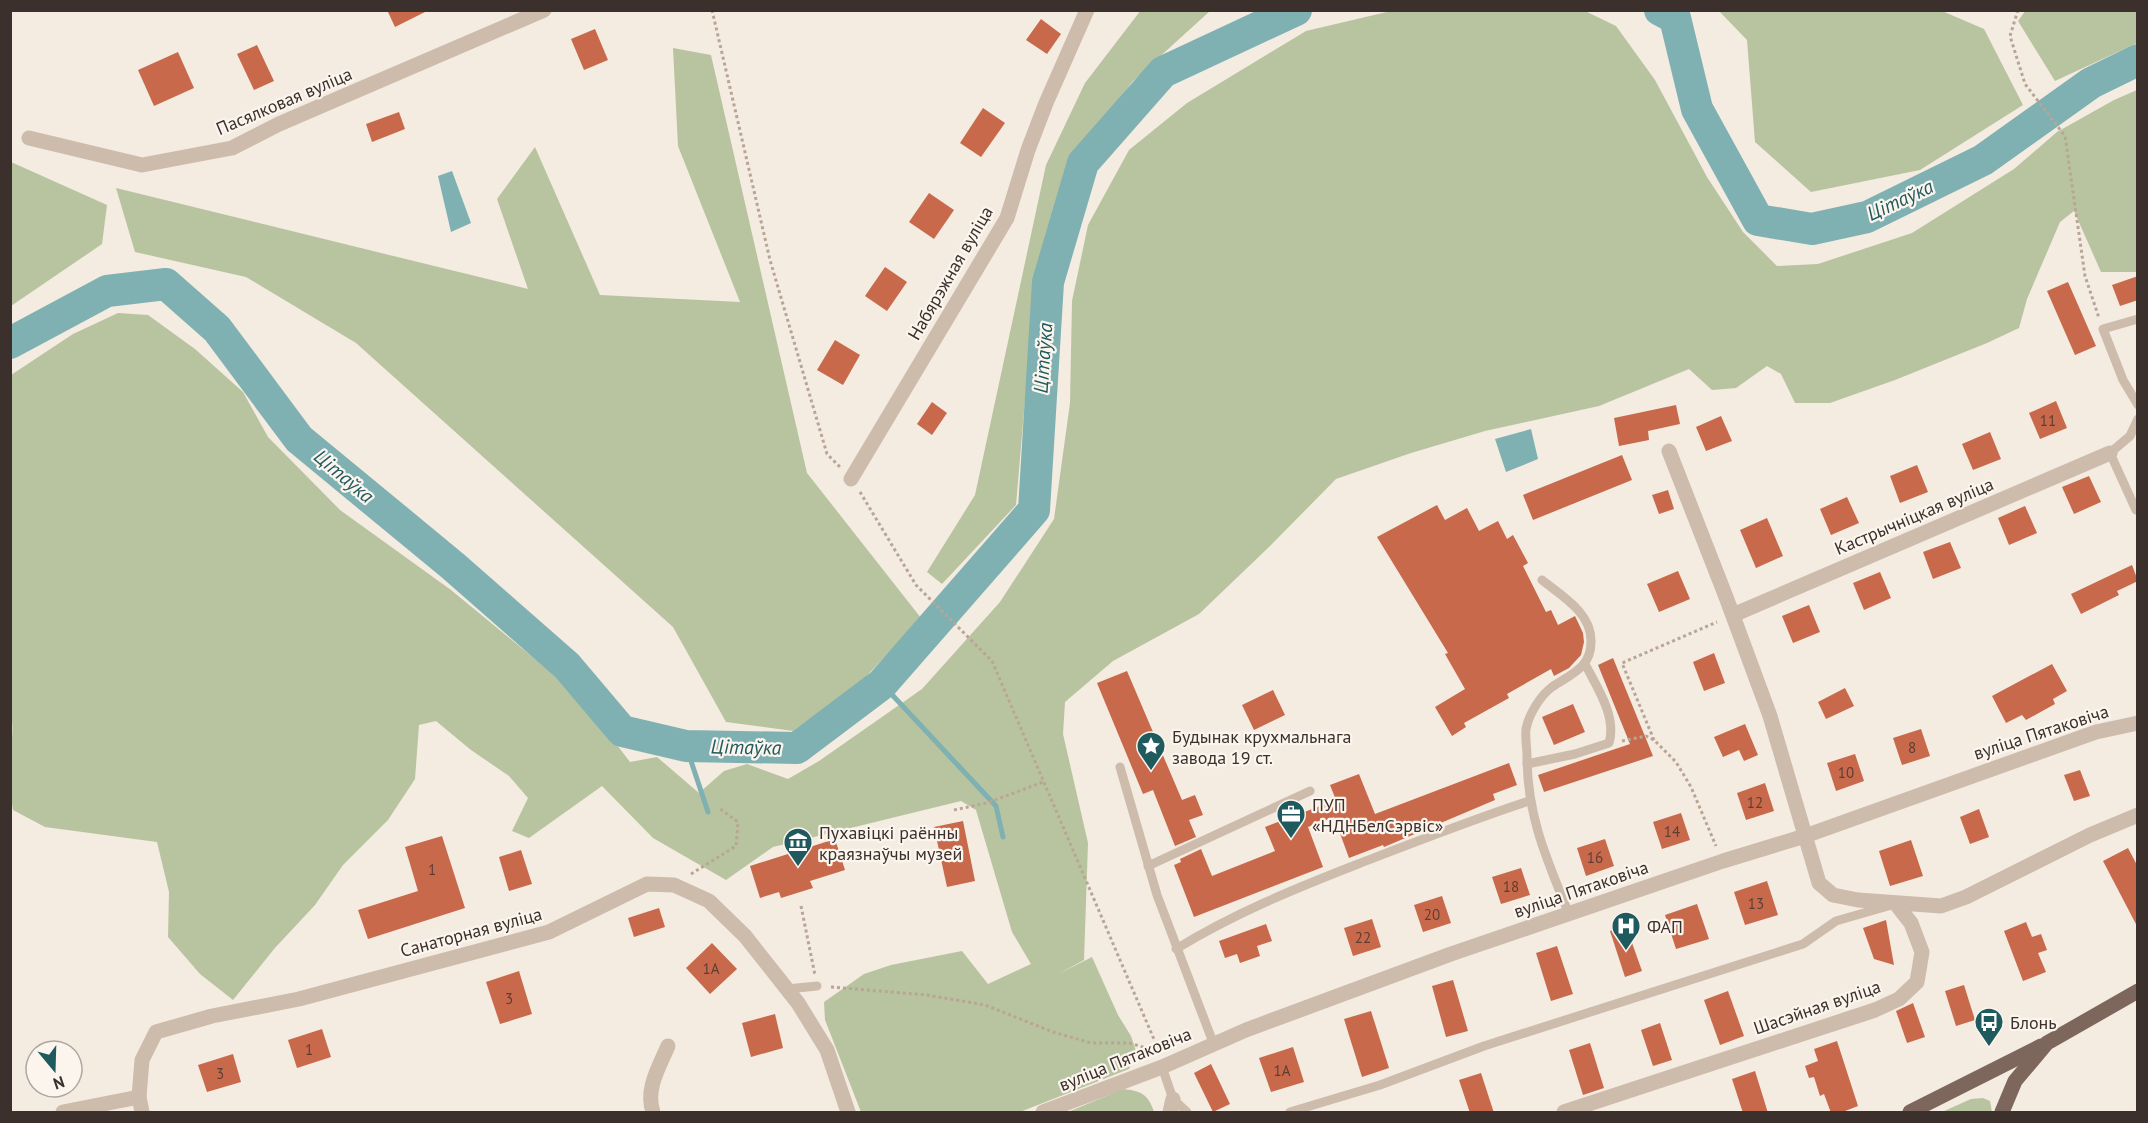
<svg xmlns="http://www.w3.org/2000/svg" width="2148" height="1123" font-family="'PT Sans',sans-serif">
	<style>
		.green { fill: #b8c4a0 }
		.water { fill: #7fb0b2 }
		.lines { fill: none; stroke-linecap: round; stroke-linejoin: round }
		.stream { stroke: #7fb0b2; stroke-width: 5 }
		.river { stroke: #7fb0b2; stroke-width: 32 }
		.building { fill: #c8694b }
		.path { stroke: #b9a596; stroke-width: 3; stroke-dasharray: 3 3; stroke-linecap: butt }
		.lane { stroke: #cdbbac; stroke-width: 9 }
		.street { stroke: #cdbbac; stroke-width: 15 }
		.primary { stroke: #7d675c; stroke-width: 15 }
		.labels { text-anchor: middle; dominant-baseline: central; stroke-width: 4.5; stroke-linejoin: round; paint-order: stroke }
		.number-label { font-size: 15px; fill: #5e3e33 }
		.street-label { font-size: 18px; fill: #3b302b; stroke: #fbf5ee }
		.poi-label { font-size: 18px; fill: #3b302b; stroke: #fbf5ee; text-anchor: start }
		.water-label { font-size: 20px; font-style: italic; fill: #1f5a5e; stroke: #fbf5ee }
	</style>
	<rect width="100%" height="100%" fill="#f4ebe1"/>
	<g class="green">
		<path d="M 1141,10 L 1210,11 L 1133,81 L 1071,160 L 1035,283 L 1016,505 L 942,584 L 927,572 L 975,495 L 1046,165 L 1085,83 Z"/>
		<path d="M 2026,10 L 2137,11 L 2137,43 L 2055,81 L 2018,21 Z"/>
		<path d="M 1391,11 L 1585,11 L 1616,26 L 1655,80 L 1707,177 L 1743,232 L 1777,266 L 1818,264 L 1912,233 L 2014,169 L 2057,132 L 2114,100 L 2137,90 L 2137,272 L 2101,272 L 2074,211 L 2060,222 L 2027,299 L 2019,328 L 1987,343 L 1895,380 L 1830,403 L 1795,403 L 1781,374 L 1767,366 L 1736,388 L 1712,390 L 1689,369 L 1599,406 L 1485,431 L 1411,453 L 1336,479 L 1269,547 L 1199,614 L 1113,661 L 1065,702 L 1063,734 L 1088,843 L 1084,960 L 1058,974 L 1092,957 L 1118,1015 L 1131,1036 L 1137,1054 L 1129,1069 L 1020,1112 L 861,1112 L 825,1020 L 824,1002 L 864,974 L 891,965 L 962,951 L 988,984 L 1031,964 L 1012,932 L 976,810 L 961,801 L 773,847 L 726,880 L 653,838 L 602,786 L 529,838 L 512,831 L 528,798 L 509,776 L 471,750 L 436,721 L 419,725 L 415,779 L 388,820 L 343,865 L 315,905 L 274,949 L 233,1000 L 200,974 L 168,937 L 169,892 L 157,842 L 45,827 L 13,810 C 10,793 9,774 10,757 C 11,742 15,728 10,713 L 11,375 L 73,334 L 118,313 L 148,315 L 195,349 L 243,392 L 268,437 L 340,510 L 451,590 L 569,687 L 601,724 L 630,762 L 657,757 L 699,793 L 724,771 L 747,764 L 788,779 L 819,761 L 922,689 L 1000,602 L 1054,519 L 1070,403 L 1072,301 L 1088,225 L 1129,150 L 1187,103 L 1306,31 Z"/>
		<path d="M 1719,11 L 1942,11 L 1984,29 L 2023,105 L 1920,170 L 1811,192 L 1755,142 L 1747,40 Z"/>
		<path d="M 673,48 L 711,55 L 807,473 L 921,618 L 862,681 L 793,731 L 726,722 L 673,627 L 356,343 L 246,277 L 135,252 L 116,188 L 528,289 L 497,199 L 535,147 L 600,295 L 740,302 L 678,146 Z"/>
		<path d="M 11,162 L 107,205 L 102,244 L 11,306 Z"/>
		<path d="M 1123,1089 C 1141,1091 1148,1094 1154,1112 L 1068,1112 Z"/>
		<path d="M 1983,1098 L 1990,1101 L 1992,1112 L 1942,1112 L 1971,1099 Z"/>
	</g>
	<g class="water">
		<path d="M 452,171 L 471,223 L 451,232 L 438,176 Z"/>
		<path d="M 1531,429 L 1538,459 L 1506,472 L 1495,439 Z"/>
	</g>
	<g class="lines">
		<g class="stream">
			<path d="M 882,684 L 996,806 L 1003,837"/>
			<path d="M 686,746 L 708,812"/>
		</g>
		<g class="river">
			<path d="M 1660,10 L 1675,18 L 1697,109 L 1758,220 L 1812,229 L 1867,217 L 1983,160 L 2091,83 L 2138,60"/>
			<path d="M 10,343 L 107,291 L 166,284 L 217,329 L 299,439 L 453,566 L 567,666 L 622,731 L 686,746 L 797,748 L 882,684 L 1034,510 L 1048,282 L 1083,163 L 1163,72 L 1296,10"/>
		</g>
	</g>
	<g class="building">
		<path d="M 387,10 L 429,10 L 395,27 Z"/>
		<path d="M 1041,19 L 1061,34 L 1047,54 L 1026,40 Z"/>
		<path d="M 595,29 L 608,60 L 584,70 L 571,39 Z"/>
		<path d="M 257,45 L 274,81 L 254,90 L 237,54 Z"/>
		<path d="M 178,52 L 194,88 L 154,106 L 138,70 Z"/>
		<path d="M 983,108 L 1005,123 L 981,157 L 960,143 Z"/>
		<path d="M 399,112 L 405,129 L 372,142 L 366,124 Z"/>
		<path d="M 929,193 L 954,210 L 934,239 L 909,222 Z"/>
		<path d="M 885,267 L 907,282 L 887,311 L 865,296 Z"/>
		<path d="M 2138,276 L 2138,300 L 2120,306 L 2112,285 Z"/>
		<path d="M 2068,282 L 2096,346 L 2075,355 L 2047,291 Z"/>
		<path d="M 835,340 L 860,355 L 843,385 L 817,370 Z"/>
		<path d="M 2056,401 L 2067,428 L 2040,439 L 2029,413 Z"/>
		<path d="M 932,402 L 947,413 L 932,435 L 917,424 Z"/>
		<path d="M 1676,405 L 1680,424 L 1648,431 L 1649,440 L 1619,446 L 1614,418 Z"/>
		<path d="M 1721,416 L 1732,441 L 1706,451 L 1696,427 Z"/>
		<path d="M 1990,432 L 2001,459 L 1973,470 L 1962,444 Z"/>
		<path d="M 1622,455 L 1632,480 L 1533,520 L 1523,495 Z"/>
		<path d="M 1917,465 L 1928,492 L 1900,503 L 1890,476 Z"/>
		<path d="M 2089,476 L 2101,502 L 2074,514 L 2062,487 Z"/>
		<path d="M 1668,490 L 1674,509 L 1659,514 L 1652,495 Z"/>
		<path d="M 1847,497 L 1859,523 L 1831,535 L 1820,509 Z"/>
		<path d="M 1437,505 L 1445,520 L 1467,508 L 1479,531 L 1498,521 L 1507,539 L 1513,535 L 1528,563 L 1523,566 L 1546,612 L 1551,610 L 1558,625 L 1575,616 L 1583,633 L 1584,642 L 1581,655 L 1569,668 L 1554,676 L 1551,669 L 1507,694 L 1509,698 L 1464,723 L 1466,727 L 1452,736 L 1435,707 L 1465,689 L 1445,654 L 1448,653 L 1377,537 Z"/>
		<path d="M 2025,506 L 2037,533 L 2009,545 L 1998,518 Z"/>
		<path d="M 1767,518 L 1783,556 L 1756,568 L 1740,530 Z"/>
		<path d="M 1950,542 L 1961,568 L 1933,579 L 1923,552 Z"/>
		<path d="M 2132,565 L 2138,581 L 2117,591 L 2119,595 L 2081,614 L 2071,594 Z"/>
		<path d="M 1678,571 L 1690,599 L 1659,612 L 1647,584 Z"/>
		<path d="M 1880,572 L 1891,598 L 1864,610 L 1853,583 Z"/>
		<path d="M 1809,605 L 1820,632 L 1793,643 L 1782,616 Z"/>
		<path d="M 1714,653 L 1725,683 L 1704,691 L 1693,662 Z"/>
		<path d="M 1613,658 L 1653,756 L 1544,792 L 1538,775 L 1630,744 L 1598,665 Z"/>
		<path d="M 2052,664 L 2067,691 L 2053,699 L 2055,704 L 2026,720 L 2022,715 L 2006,723 L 1992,696 Z"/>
		<path d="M 1127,671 L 1182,800 L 1195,795 L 1203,815 L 1189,820 L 1196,837 L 1175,846 L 1153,790 L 1143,794 L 1097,683 Z"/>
		<path d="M 1845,688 L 1854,706 L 1826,719 L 1818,702 Z"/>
		<path d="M 1273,690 L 1285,715 L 1254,730 L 1242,705 Z"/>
		<path d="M 1573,704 L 1585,732 L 1554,745 L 1542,717 Z"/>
		<path d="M 1745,724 L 1758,755 L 1744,761 L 1739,750 L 1723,757 L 1714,737 Z"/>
		<path d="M 1921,729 L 1930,756 L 1902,765 L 1893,738 Z"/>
		<path d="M 1855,754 L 1864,781 L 1836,791 L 1827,763 Z"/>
		<path d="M 1509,763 L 1517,785 L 1493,794 L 1495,800 L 1384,847 L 1383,845 L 1349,858 L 1334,817 L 1308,827 L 1323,867 L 1194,917 L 1174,865 L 1181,862 L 1180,859 L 1201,849 L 1212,876 L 1275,851 L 1265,827 L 1336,800 L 1330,785 L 1359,774 L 1375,814 Z"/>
		<path d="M 2080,770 L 2090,796 L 2074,801 L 2064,775 Z"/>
		<path d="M 1765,783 L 1774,811 L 1746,820 L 1737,793 Z"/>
		<path d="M 1979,809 L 1989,837 L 1970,844 L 1960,817 Z"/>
		<path d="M 1681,813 L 1690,840 L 1662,849 L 1653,822 Z"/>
		<path d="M 963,821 L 975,881 L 947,887 L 934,827 Z"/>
		<path d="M 442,836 L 465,908 L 368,939 L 358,910 L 418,891 L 405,847 Z"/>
		<path d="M 835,839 L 845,870 L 810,881 L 813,888 L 781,898 L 779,892 L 760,898 L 750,866 Z"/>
		<path d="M 1605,839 L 1614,866 L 1586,876 L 1577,848 Z"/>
		<path d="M 1911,840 L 1923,876 L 1890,886 L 1879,851 Z"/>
		<path d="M 2128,848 L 2138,867 L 2138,928 L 2103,861 Z"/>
		<path d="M 521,850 L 532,884 L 509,891 L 499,857 Z"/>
		<path d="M 1521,868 L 1530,895 L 1501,904 L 1492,877 Z"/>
		<path d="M 1767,881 L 1778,915 L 1745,925 L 1734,892 Z"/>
		<path d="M 1442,896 L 1451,923 L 1423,932 L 1414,905 Z"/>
		<path d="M 1697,904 L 1709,939 L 1676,949 L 1665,915 Z"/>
		<path d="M 659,908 L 665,927 L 634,937 L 628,918 Z"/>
		<path d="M 1372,919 L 1381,947 L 1353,956 L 1344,928 Z"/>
		<path d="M 1886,920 L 1894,965 L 1874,959 L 1863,928 Z"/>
		<path d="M 2026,922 L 2032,937 L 2041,934 L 2047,950 L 2038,953 L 2046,972 L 2023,981 L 2004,931 Z"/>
		<path d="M 1266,924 L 1272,941 L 1257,946 L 1260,956 L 1240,963 L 1237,954 L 1225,958 L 1219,941 Z"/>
		<path d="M 1626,926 L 1642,971 L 1625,977 L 1610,931 Z"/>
		<path d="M 712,943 L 737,969 L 710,994 L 686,968 Z"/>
		<path d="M 1557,946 L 1573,994 L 1551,1001 L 1536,953 Z"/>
		<path d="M 519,971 L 532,1014 L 500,1024 L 486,982 Z"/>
		<path d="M 1453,980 L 1468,1031 L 1446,1037 L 1432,986 Z"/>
		<path d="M 1964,985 L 1975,1020 L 1956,1026 L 1945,991 Z"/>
		<path d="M 1728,991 L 1744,1036 L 1720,1045 L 1704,1000 Z"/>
		<path d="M 1913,1003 L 1925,1037 L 1907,1043 L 1896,1011 Z"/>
		<path d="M 1371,1011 L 1389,1068 L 1362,1077 L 1344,1019 Z"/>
		<path d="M 775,1014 L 783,1048 L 751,1057 L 742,1023 Z"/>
		<path d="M 1660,1023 L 1672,1060 L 1653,1066 L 1641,1030 Z"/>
		<path d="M 322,1029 L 331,1057 L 297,1068 L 288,1040 Z"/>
		<path d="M 1837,1041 L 1858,1106 L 1840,1113 L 1831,1113 L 1824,1094 L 1820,1096 L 1814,1077 L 1809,1078 L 1805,1066 L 1818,1061 L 1814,1049 Z"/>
		<path d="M 1590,1043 L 1604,1088 L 1583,1095 L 1569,1050 Z"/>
		<path d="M 1293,1047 L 1304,1082 L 1271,1092 L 1259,1058 Z"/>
		<path d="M 233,1054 L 241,1082 L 207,1092 L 198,1065 Z"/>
		<path d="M 1211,1064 L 1230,1104 L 1213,1112 L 1194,1073 Z"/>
		<path d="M 1755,1071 L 1768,1113 L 1743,1113 L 1732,1079 Z"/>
		<path d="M 1481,1073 L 1494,1113 L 1470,1113 L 1459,1080 Z"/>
	</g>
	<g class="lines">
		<g class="path">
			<path d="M 712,10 L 770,260 L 827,454 L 841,468"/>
			<path d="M 2018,10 L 2010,36 L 2025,84 L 2065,136 L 2085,276 L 2099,318"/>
			<path d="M 860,492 L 916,585 L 992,661 L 1159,1051"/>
			<path d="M 1654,740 L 1622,663 L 1717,622"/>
			<path d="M 1622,741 L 1646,736 L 1654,740 L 1676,762 L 1691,787 L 1716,846"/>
			<path d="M 954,810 L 987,803 L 1043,782"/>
			<path d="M 691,874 L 736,846 L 738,822 L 719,808"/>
			<path d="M 801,906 L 815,975"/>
			<path d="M 831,987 L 927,995 L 985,1005 L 1053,1032 L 1091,1043 L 1129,1043 L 1157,1051"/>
		</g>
		<g class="lane">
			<path d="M 2138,319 L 2103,329 L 2123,380 L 2138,405"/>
			<path d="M 2136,510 L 2110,453 L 2130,436 L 2138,419"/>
			<path d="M 1542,580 C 1562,596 1592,613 1591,642 C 1591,668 1571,674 1552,687 C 1540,696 1529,714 1526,729 C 1525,738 1527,748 1527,756 C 1527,816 1547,860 1569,914"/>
			<path d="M 1527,764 L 1575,754 L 1609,743 C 1617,717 1597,687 1585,664"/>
			<path d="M 1120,767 L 1157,895 L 1214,1045"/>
			<path d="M 1148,866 L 1310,791"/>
			<path d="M 1176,949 C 1235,913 1294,889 1358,864 C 1415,842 1471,820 1529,801"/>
			<path d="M 787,989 L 817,986"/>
			<path d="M 1162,1067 L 1173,1099 L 1187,1112"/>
			<path d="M 1290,1112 L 1380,1085 L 1484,1046 L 1803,944 L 1836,921 L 1888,906"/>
		</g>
		<g class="street">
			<path d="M 29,138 L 142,165 L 232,148 L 279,124 L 544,10"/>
			<path d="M 1669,451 L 1726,597 L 1770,716 L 1819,883 L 1833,895 L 1858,900 L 1941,906 L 1966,897 L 2090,835 L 2138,815"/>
			<path d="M 851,479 L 1007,218 L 1028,150 L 1046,103 L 1087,10"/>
			<path d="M 1733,615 L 2110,453"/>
			<path d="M 139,1097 L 142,1060 L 156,1032 L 212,1016 L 299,999 L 549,932 L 647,884 L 674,885 L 709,901 L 745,936 L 798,1003 L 827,1050 L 848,1112"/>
			<path d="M 63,1112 L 139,1097 L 142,1112"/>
			<path d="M 653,1112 C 645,1090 659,1067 668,1046"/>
			<path d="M 1043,1112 L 1162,1067 L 1246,1030 L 1451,954 L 1723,861 L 1805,836 L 2096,732 L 2138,723"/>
			<path d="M 1170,1112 L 1173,1099"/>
			<path d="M 1564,1112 L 1875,1010 L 1899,999 L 1917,982 L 1922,952 L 1911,923 L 1896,904"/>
		</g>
		<g class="primary">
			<path d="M 1910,1112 L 2041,1046"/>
			<path d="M 2002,1112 L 2015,1081 L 2047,1043 L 2138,991"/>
		</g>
	</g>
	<defs>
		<g id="sight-pin" transform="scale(1.5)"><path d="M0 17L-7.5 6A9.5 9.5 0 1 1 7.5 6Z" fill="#1f5a5e" stroke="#fbf5ee"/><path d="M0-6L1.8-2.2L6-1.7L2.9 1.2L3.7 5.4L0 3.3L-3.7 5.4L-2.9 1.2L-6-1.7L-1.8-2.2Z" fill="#fff"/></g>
		<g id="office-pin" transform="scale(1.5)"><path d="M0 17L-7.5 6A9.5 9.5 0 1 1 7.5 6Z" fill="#1f5a5e" stroke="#fbf5ee"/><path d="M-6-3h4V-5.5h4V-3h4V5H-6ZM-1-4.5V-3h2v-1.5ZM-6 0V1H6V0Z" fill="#fff"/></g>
		<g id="museum-pin" transform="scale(1.5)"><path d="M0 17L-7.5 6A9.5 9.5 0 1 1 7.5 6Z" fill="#1f5a5e" stroke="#fbf5ee"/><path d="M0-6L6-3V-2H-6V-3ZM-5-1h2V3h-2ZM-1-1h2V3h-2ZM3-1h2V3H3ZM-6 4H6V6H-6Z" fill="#fff"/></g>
		<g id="hospital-pin" transform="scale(1.5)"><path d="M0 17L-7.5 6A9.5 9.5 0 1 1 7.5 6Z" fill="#1f5a5e" stroke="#fbf5ee"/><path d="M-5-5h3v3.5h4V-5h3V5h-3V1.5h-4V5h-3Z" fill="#fff"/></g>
		<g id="bus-pin" transform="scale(1.5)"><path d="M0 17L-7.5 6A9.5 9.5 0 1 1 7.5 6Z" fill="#1f5a5e" stroke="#fbf5ee"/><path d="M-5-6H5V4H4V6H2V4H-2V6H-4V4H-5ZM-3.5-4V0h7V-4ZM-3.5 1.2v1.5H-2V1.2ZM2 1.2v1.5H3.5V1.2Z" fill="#fff"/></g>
	</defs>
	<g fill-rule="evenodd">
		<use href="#sight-pin" x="1151" y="746"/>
		<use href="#office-pin" x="1291" y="814"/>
		<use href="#museum-pin" x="798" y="842"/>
		<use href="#hospital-pin" x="1626" y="926"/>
		<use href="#bus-pin" x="1989" y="1022"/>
	</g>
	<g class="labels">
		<g class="number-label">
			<text x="2048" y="420">11</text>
			<text x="1912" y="747">8</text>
			<text x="1846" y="772">10</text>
			<text x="1755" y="802">12</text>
			<text x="1672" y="831">14</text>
			<text x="1595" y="857">16</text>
			<text x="432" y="869">1</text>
			<text x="1511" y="886">18</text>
			<text x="1756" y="903">13</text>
			<text x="1432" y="914">20</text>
			<text x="1363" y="937">22</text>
			<text x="711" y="968">1А</text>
			<text x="509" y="998">3</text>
			<text x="309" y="1049">1</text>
			<text x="1282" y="1070">1А</text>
			<text x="220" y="1073">3</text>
		</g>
		<g class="street-label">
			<text transform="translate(284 101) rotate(-23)">Пасялковая вуліца</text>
			<text transform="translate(950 273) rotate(-60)">Набярэжная вуліца</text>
			<text transform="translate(1914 516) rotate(-23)">Кастрычніцкая вуліца</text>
			<text transform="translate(2041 732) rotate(-18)">вуліца Пятаковіча</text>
			<text transform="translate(1581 889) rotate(-19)">вуліца Пятаковіча</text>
			<text transform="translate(471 932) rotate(-15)">Санаторная вуліца</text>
			<text transform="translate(1817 1007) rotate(-19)">Шасэйная вуліца</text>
			<text transform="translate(1125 1059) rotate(-22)">вуліца Пятаковіча</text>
		</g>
		<g class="poi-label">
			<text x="1172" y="736">Будынак крухмальнага<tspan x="1172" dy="21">завода 19 ст.</tspan></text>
			<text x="1312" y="804">ПУП<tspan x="1312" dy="21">«НДНБелСэрвіс»</tspan></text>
			<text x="819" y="832">Пухавіцкі раённы<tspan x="819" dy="21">краязнаўчы музей</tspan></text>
			<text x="1647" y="926">ФАП</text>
			<text x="2010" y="1022">Блонь</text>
		</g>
		<g class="water-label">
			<text transform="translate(1900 200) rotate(-25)">Цітаўка</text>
			<text transform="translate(1043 358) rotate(-86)">Цітаўка</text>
			<text transform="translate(344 476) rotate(40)">Цітаўка</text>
			<text transform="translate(746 747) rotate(1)">Цітаўка</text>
		</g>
	</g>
	<rect width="2148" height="1123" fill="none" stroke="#3b302b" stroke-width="24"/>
	<g transform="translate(54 1069) rotate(161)"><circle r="28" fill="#fbf5ee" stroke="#aea6a0" stroke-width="1.5"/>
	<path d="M0-4.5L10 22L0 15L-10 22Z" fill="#1f5a5e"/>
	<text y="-9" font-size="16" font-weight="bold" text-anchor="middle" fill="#3b302b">N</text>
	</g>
</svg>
